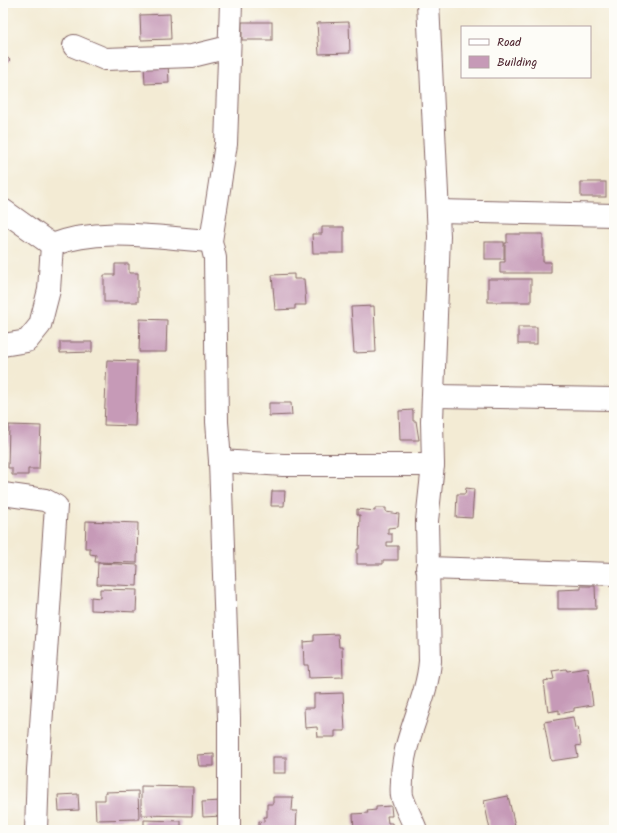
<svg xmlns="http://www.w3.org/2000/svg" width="617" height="833" font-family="Kalam,sans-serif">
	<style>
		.building { fill: #c69ab7 }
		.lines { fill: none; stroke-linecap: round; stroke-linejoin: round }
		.minor-casing { stroke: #856666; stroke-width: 24 }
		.minor { stroke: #fff; stroke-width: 22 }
	</style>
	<rect width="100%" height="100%" fill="#fdfcf7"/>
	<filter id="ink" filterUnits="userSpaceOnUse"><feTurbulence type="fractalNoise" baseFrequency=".025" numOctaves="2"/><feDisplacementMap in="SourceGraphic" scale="8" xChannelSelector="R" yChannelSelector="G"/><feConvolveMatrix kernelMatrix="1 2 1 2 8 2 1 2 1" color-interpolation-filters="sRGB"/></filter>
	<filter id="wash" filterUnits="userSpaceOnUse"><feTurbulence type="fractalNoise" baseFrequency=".012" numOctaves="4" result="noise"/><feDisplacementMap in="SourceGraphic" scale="16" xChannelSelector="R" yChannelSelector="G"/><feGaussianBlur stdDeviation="0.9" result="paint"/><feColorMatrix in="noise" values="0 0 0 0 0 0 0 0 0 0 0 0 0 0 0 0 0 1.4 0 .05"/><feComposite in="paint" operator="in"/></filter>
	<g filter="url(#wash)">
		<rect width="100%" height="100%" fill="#f3ebd4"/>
		<g id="blocks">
			<g class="building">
				<path d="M 170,14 L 171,39 L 141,40 L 140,15 Z"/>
				<rect x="242" y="22" width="30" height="18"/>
				<path d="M 349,22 L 350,53 L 319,54 L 317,23 Z"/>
				<path d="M 3,54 L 10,60 L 3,67 Z"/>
				<path d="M 168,64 L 169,83 L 145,84 L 144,65 Z"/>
				<rect x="581" y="182" width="25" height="15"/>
				<path d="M 322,227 L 344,227 L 344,253 L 313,253 L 312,234 L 322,234 Z"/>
				<path d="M 507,234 L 543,234 L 543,262 L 551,262 L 551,273 L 500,273 L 500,262 L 505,262 L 505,243 L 507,243 Z"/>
				<rect x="485" y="242" width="19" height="17"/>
				<path d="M 115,264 L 129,264 L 129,273 L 138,273 L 138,302 L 104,302 L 104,275 L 115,275 Z"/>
				<path d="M 294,274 L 294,279 L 304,279 L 306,305 L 295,305 L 295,309 L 275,310 L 272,275 Z"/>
				<rect x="488" y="279" width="43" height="23"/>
				<path d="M 374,306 L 376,352 L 354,353 L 351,307 Z"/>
				<path d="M 140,319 L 167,320 L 166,352 L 139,352 Z"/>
				<rect x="518" y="327" width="19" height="17"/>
				<path d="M 60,342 L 92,342 L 92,352 L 60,353 Z"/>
				<path d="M 107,360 L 137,361 L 135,426 L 104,425 Z"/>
				<path d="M 269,403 L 291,403 L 292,415 L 269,416 Z"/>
				<path d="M 413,410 L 413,421 L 416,421 L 419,440 L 400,440 L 399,411 Z"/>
				<path d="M 9,425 L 41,426 L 39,469 L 28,469 L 28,475 L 12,475 L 12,468 L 8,468 Z"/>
				<path d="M 466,488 L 474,489 L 472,518 L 456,517 L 457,494 L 465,494 Z"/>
				<path d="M 272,491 L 285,491 L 284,506 L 271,506 Z"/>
				<path d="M 375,508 L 386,508 L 386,512 L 399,514 L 398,527 L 388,528 L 388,534 L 392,534 L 392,542 L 387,542 L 387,546 L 398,546 L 398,560 L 383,560 L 383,564 L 357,564 L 357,549 L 359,549 L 360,515 L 357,515 L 357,509 L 375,511 Z"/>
				<path d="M 86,521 L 138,523 L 137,563 L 95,562 L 96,555 L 90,554 L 90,548 L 85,548 Z"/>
				<path d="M 98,563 L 138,565 L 137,586 L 97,584 Z"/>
				<path d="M 581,586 L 595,586 L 596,609 L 558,609 L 558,590 L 581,589 Z"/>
				<path d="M 100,589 L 137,590 L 136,612 L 91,610 L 91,597 L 100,598 Z"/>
				<path d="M 338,634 L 339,647 L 342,647 L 343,677 L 309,678 L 308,665 L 304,665 L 303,642 L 314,641 L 314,635 Z"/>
				<path d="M 588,668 L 593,705 L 574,708 L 574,711 L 559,714 L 559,710 L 548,712 L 544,681 L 554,679 L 552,671 L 566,669 L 567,671 Z"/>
				<path d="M 343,693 L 345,731 L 335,731 L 335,737 L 318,737 L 317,727 L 305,728 L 304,708 L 314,708 L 314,694 Z"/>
				<path d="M 573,717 L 575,728 L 578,727 L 581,745 L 576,746 L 578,757 L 551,761 L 544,722 Z"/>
				<path d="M 214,754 L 214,766 L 199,766 L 197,755 Z"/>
				<rect x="273" y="757" width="13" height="16"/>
				<path d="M 141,786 L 193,787 L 192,816 L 141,815 Z"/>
				<path d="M 138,791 L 139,819 L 96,820 L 95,800 L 105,800 L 105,792 Z"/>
				<path d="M 78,794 L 79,810 L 59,811 L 58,795 Z"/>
				<path d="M 508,796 L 516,830 L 490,830 L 484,801 Z"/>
				<path d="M 273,797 L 293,797 L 292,811 L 297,811 L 296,830 L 259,830 L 259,821 L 264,822 L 264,817 L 267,817 L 267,804 L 273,804 Z"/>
				<path d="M 222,801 L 222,816 L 203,817 L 202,802 Z"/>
				<path d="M 391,806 L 392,816 L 387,816 L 388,823 L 392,823 L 393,830 L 354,830 L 353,814 L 368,813 L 367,811 L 376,810 L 376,807 Z"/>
				<path d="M 144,820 L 181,821 L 181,830 L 144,830 Z"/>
			</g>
		</g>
	</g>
	<g filter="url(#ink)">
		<use href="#blocks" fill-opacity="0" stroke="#856666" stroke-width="1"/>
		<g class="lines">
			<g class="minor-casing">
				<g id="minor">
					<path d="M 231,3 L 226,144 L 211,241 L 215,258 L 217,422 L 220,461 L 283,465 L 433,465"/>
					<path d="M 74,46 L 105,59 L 192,56 L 229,47"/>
					<path d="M 3,210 L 52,245"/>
					<path d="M 438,211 L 614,215"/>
					<path d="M 52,245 C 101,226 160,238 211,241"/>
					<path d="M 3,345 L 27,341 L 40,325 L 49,290 L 52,245"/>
					<path d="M 434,396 L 614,399"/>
					<path d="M 220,461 L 229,718 L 229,830"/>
					<path d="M 3,494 L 45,500 L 56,506 L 38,770 L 36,830"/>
					<path d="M 427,568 L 614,574"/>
					<path d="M 416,830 C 412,819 405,807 402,796 C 401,791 402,785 402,780 C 402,739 427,702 430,661 L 427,521 L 433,465 L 432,421 L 439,236 L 428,3"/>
				</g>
			</g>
			<use href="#minor" class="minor"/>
		</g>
	</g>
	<rect width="617" height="833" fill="none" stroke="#fdfcf7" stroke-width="16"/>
	<rect x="461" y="26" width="130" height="52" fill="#fdfcf7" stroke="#b5a4a5"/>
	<rect x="469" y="39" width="20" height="6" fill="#ffffff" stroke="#b5a4a5"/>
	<text x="497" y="46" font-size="12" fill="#4a1f2b">Road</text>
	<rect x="469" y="56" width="20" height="12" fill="#c69ab7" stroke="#b5a4a5"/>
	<text x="497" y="66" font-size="12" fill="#4a1f2b">Building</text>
</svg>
